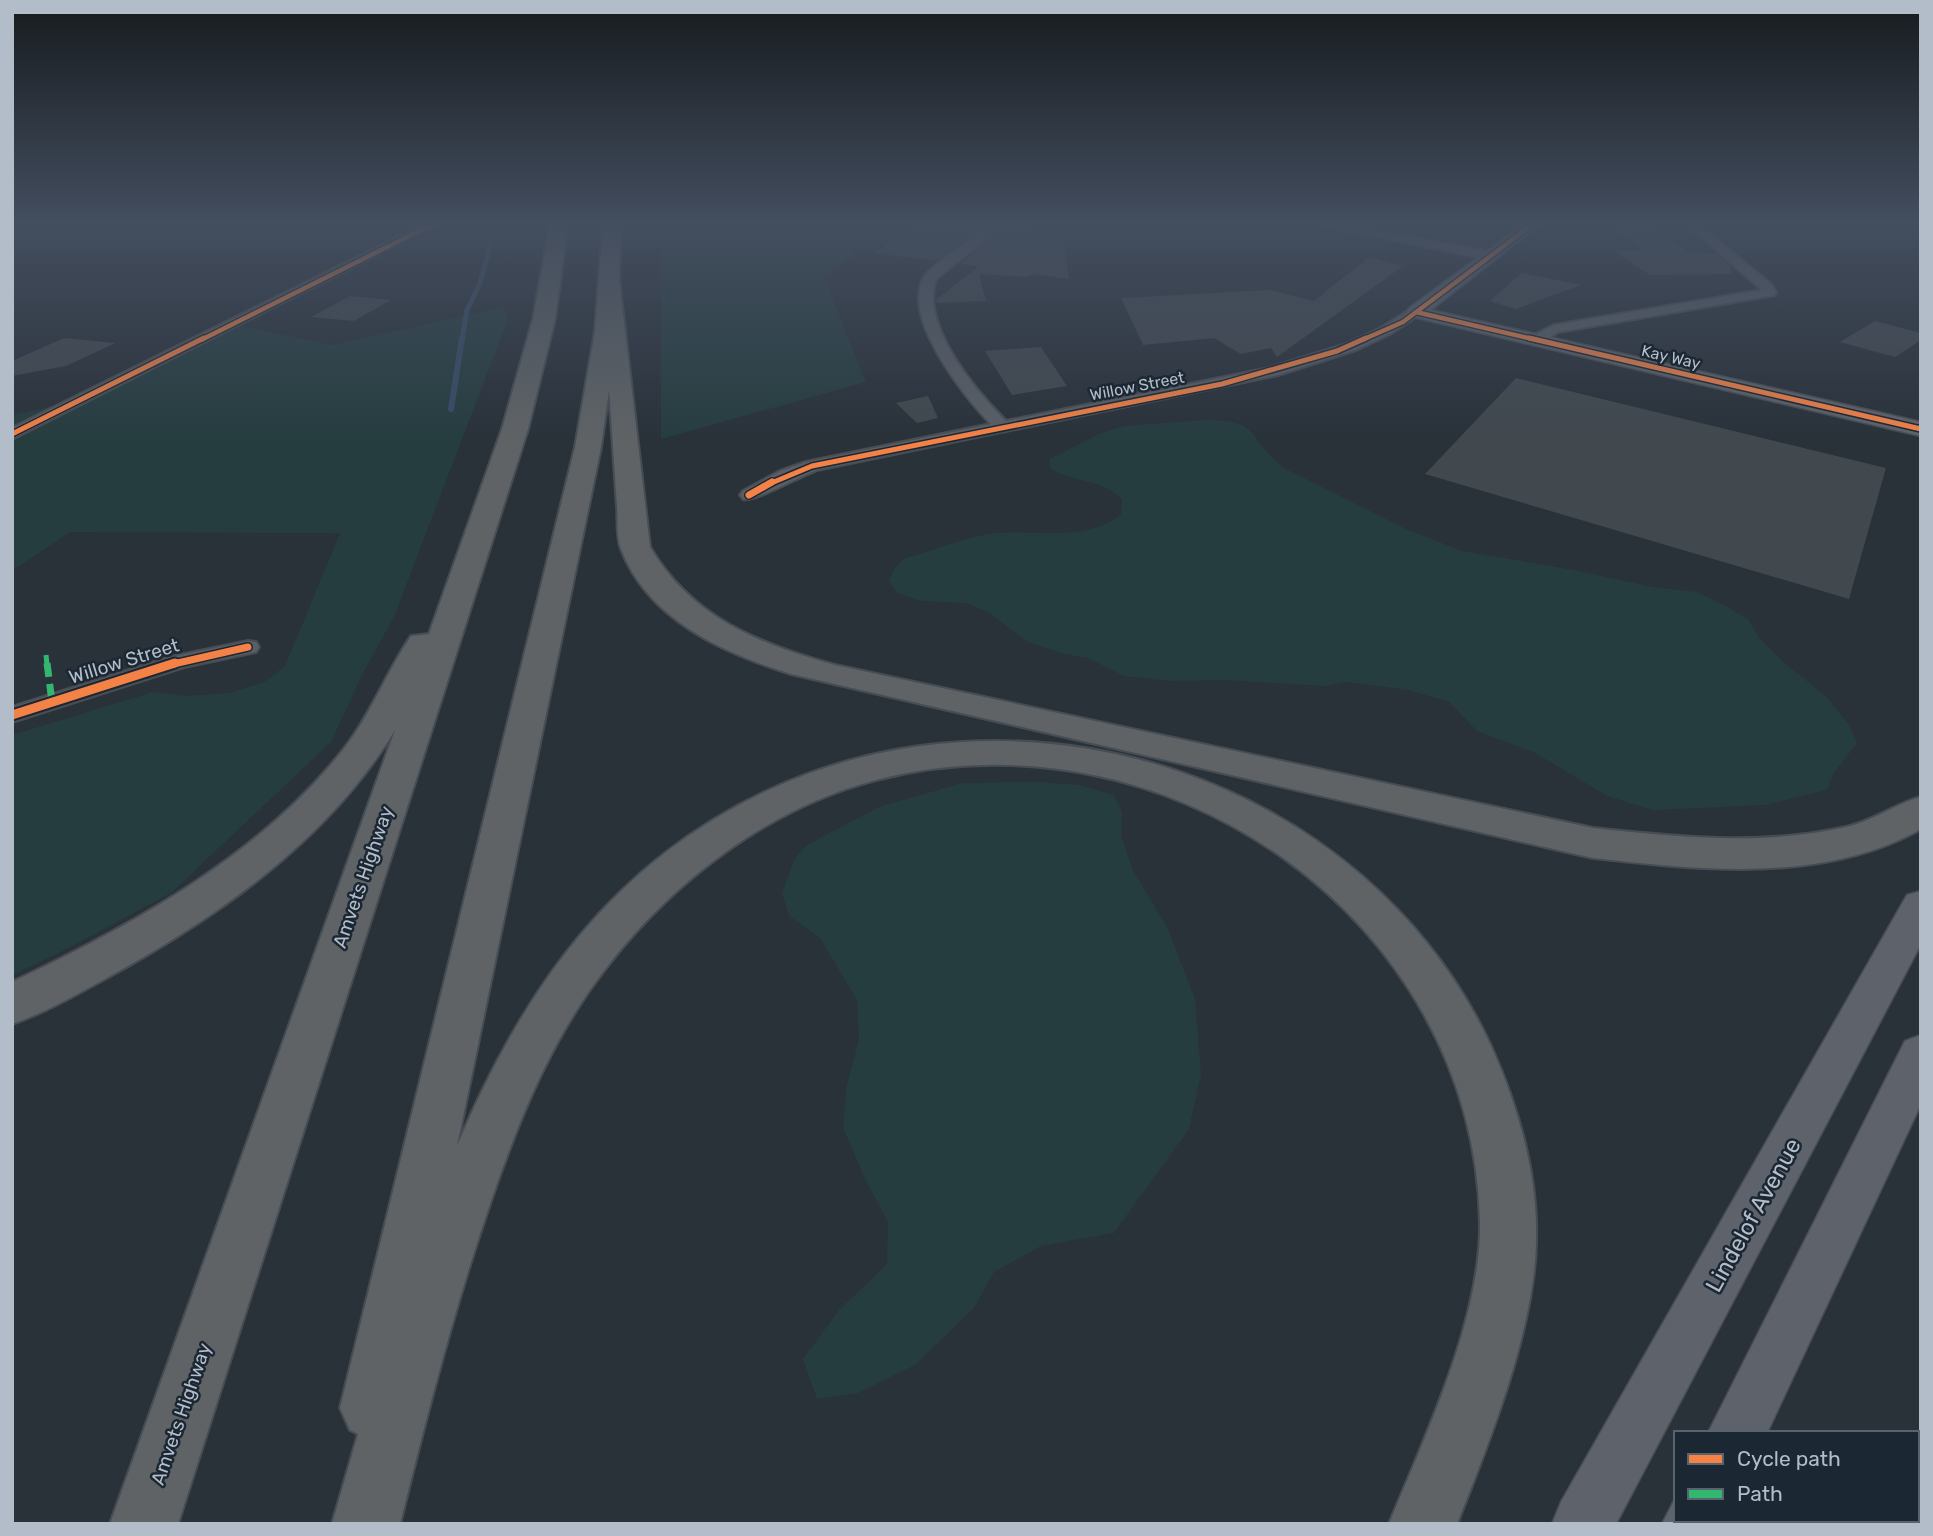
<svg xmlns="http://www.w3.org/2000/svg" width="1933" height="1536" font-family="Rubik,sans-serif">
	<style>
		.green { fill: #263d40 }
		.lines { fill: none; stroke-linecap: round; stroke-linejoin: round }
		.stream-far1 { stroke: #364c66; stroke-width: 5 }
		.stream { stroke: #364c66; stroke-width: 6 }
		.building { fill: #41484e }
		.street-casing { stroke: #484d53; stroke-width: 4 }
		.secondary-casing { stroke: #484d53; stroke-width: 3 }
		.highway-casing { stroke: #464d54; stroke-width: 4 }
		.street { fill: #5a5f66; fill-rule: evenodd }
		.secondary { fill: #5e636b; fill-rule: evenodd }
		.highway { fill: #5f6366; fill-rule: evenodd }
		.quiet-far1 { stroke: #33b770; stroke-width: 5; stroke-dasharray: 11 5; stroke-linecap: butt }
		.quiet { stroke: #33b770; stroke-width: 7; stroke-dasharray: 14 7; stroke-linecap: butt }
		.cycleway-far3-casing { stroke: #1c2734; stroke-width: 7 }
		.cycleway-far2-casing { stroke: #1c2734; stroke-width: 8 }
		.cycleway-far1-casing { stroke: #1c2734; stroke-width: 10 }
		.cycleway-casing { stroke: #1c2734; stroke-width: 13 }
		.cycleway-far3 { stroke: #f48246; stroke-width: 4.5 }
		.cycleway-far2 { stroke: #f48246; stroke-width: 5 }
		.cycleway-far1 { stroke: #f48246; stroke-width: 7 }
		.cycleway { stroke: #f48246; stroke-width: 9 }
		.labels { text-anchor: middle; dominant-baseline: central; stroke-width: 5; stroke-linejoin: round; paint-order: stroke }
		.far-street-label { font-size: 16px; fill: #b3bdca; stroke: #1c2734 }
		.street-label { font-size: 19px; fill: #b3bdca; stroke: #1c2734 }
		.near-street-label { font-size: 23px; fill: #b3bdca; stroke: #1c2734 }
	</style>
	<rect width="100%" height="100%" fill="#293139"/>
	<g class="green">
		<path d="M 656,224 L 884,224 L 838,234 L 854,254 L 824,277 L 866,382 L 661,439 L 661,246 Z"/>
		<path d="M 504,307 L 508,319 L 394,617 L 363,673 L 331,742 L 171,893 L 59,953 L 12,975 L 12,735 L 153,692 L 185,696 L 229,693 L 264,682 L 285,666 L 340,533 L 70,532 L 12,571 L 12,415 L 85,399 L 233,324 L 332,345 Z"/>
		<path d="M 1206,420 C 1265,421 1246,439 1284,468 L 1406,529 L 1462,551 L 1574,570 L 1653,587 L 1697,592 L 1726,606 L 1749,620 L 1759,638 L 1789,667 L 1826,696 L 1849,725 L 1857,743 L 1834,773 L 1827,790 L 1765,805 L 1653,810 L 1607,796 L 1535,753 L 1477,731 L 1449,702 L 1408,690 L 1346,682 L 1325,686 L 1225,680 L 1169,681 L 1124,676 L 1088,658 L 1064,654 L 1028,642 L 989,613 L 967,603 L 921,601 L 897,593 L 889,581 L 894,569 L 903,559 C 933,551 966,536 996,533 C 1039,529 1085,543 1121,514 L 1122,499 C 1095,475 1076,485 1050,468 L 1050,459 L 1099,434 L 1124,426 Z"/>
		<path d="M 1041,782 L 1079,785 L 1114,795 L 1122,812 L 1121,836 L 1133,870 L 1168,929 L 1195,999 L 1201,1075 L 1189,1129 L 1114,1233 L 1041,1246 L 994,1272 L 974,1308 L 915,1365 L 858,1393 L 817,1399 L 803,1359 L 839,1310 L 887,1264 L 888,1222 L 866,1181 L 843,1128 L 847,1084 L 859,1040 L 857,1000 L 820,938 L 789,916 L 782,893 L 795,858 L 807,845 L 879,807 L 963,783 Z"/>
	</g>
	<g class="lines">
		<path class="stream-far1" d="M 462,340 L 467,310 L 480,283 L 496,224"/>
		<path class="stream" d="M 451,409 L 462,338"/>
	</g>
	<g class="building">
		<path d="M 919,224 L 988,224 L 937,261 L 874,253 Z"/>
		<path d="M 1008,224 L 1045,224 L 1035,231 L 1063,235 L 1069,279 L 1033,274 L 1026,277 L 979,274 L 986,301 L 937,303 L 936,300 L 979,266 L 960,264 Z"/>
		<path d="M 1608,224 L 1649,224 L 1689,252 L 1715,253 L 1731,267 L 1731,274 L 1650,275 L 1612,250 L 1643,250 Z"/>
		<path d="M 1369,257 L 1403,266 L 1277,357 L 1271,348 L 1241,354 L 1214,338 L 1143,345 L 1121,298 L 1270,290 L 1314,301 Z"/>
		<path d="M 1522,273 L 1581,285 L 1516,309 L 1490,301 Z"/>
		<path d="M 350,296 L 391,300 L 354,321 L 311,317 Z"/>
		<path d="M 1875,321 L 1921,333 L 1921,340 L 1895,357 L 1840,342 Z"/>
		<path d="M 64,338 L 115,343 L 66,366 L 12,376 L 12,361 Z"/>
		<path d="M 1041,347 L 1067,386 L 1012,395 L 985,351 Z"/>
		<path d="M 1516,378 L 1886,468 L 1849,599 L 1425,474 Z"/>
		<path d="M 928,396 L 938,418 L 917,423 L 896,403 Z"/>
	</g>
	<g class="lines">
		<g class="street-casing">
			<g id="street">
				<path d="M 424,224 L 438,224 L 12,439 L 12,428 Z"/>
				<path d="M 993,224 L 1005,224 L 936,279 C 920,325 975,390 1006,421 L 1269,368 L 1346,344 L 1381,328 L 1411,309 L 1421,309 L 1423,312 L 1390,334 L 1356,350 L 1278,375 L 817,470 C 800,476 755,502 743,499 L 740,495 L 743,491 L 780,471 L 806,462 L 991,424 C 964,397 901,317 924,277 C 931,265 978,235 993,224 Z"/>
				<path d="M 1317,224 L 1341,224 L 1491,252 L 1497,256 L 1491,260 Z"/>
				<path d="M 1686,224 L 1698,224 L 1771,284 L 1776,292 L 1775,295 L 1558,332 L 1541,343 L 1531,343 L 1531,337 L 1554,325 L 1762,290 Z"/>
				<path d="M 248,641 L 256,642 L 259,647 L 256,652 L 184,667 L 12,722 L 12,707 L 171,657 Z"/>
			</g>
		</g>
		<g class="secondary-casing">
			<g id="secondary">
				<path d="M 1523,224 L 1541,224 L 1431,310 L 1921,422 L 1921,436 L 1409,316 L 1407,312 L 1409,308 Z"/>
				<path d="M 1921,891 L 1921,944 L 1616,1524 L 1552,1524 L 1561,1502 L 1907,895 Z"/>
				<path d="M 1921,1035 L 1921,1104 L 1767,1433 L 1708,1433 L 1905,1041 Z"/>
				<path d="M 1676,1497 L 1676,1520 L 1726,1520 L 1724,1524 L 1662,1524 Z"/>
			</g>
		</g>
		<g class="highway-casing">
			<g id="highway">
				<path d="M 550,224 L 568,224 L 555,319 L 528,429 L 178,1524 L 110,1524 L 395,730 C 328,841 215,919 103,980 C 74,996 44,1013 12,1024 L 12,982 C 133,925 263,854 346,746 C 372,712 387,671 411,636 L 429,634 L 502,429 L 533,319 Z"/>
				<path d="M 603,224 L 621,224 L 619,279 L 650,547 C 692,618 759,644 835,665 L 1593,828 C 1676,837 1763,846 1846,827 C 1873,821 1895,804 1921,797 L 1921,829 C 1823,884 1700,870 1593,858 L 791,674 C 724,653 648,620 621,549 C 616,537 618,519 617,506 C 614,467 612,428 609,390 L 601,447 L 457,1146 C 523,990 612,862 771,789 C 1034,669 1368,781 1491,1046 C 1518,1106 1538,1175 1536,1241 C 1535,1328 1489,1443 1457,1524 L 1389,1524 C 1425,1436 1482,1317 1480,1221 C 1473,917 1165,705 876,780 C 771,807 676,879 610,963 C 554,1033 521,1114 492,1198 C 455,1305 427,1414 400,1524 L 332,1524 L 358,1434 L 350,1430 L 340,1408 L 575,447 L 595,331 Z"/>
			</g>
		</g>
		<use href="#street" class="street"/>
		<use href="#secondary" class="secondary"/>
		<use href="#highway" class="highway"/>
		<path class="quiet-far1" d="M 46,655 L 47,665"/>
		<path class="quiet" d="M 47,663 L 52,702"/>
		<g class="cycleway-far3-casing">
			<g id="cycleway-far3">
				<path d="M 1416,312 L 1537,340"/>
				<path d="M 201,340 L 433,224"/>
				<path d="M 1362,340 L 1403,322 L 1533,224"/>
			</g>
		</g>
		<g class="cycleway-far2-casing">
			<g id="cycleway-far2">
				<path d="M 1529,338 L 1921,429"/>
				<path d="M 12,434 L 204,338"/>
				<path d="M 769,484 L 812,466 L 1222,384 L 1337,351 L 1366,338"/>
			</g>
		</g>
		<g class="cycleway-far1-casing">
			<g id="cycleway-far1">
				<path d="M 749,495 L 772,482"/>
				<path d="M 169,665 L 248,647"/>
			</g>
		</g>
		<g class="cycleway-casing">
			<path id="cycleway" d="M 12,715 L 175,663"/>
		</g>
		<use href="#cycleway-far3" class="cycleway-far3"/>
		<use href="#cycleway-far2" class="cycleway-far2"/>
		<use href="#cycleway-far1" class="cycleway-far1"/>
		<use href="#cycleway" class="cycleway"/>
	</g>
	<linearGradient id="sky" x2="0" y2="1"><stop stop-color="#171b1f"/><stop offset="0.51" stop-color="#434e5f"/><stop offset="1" stop-color="#434e5f" stop-opacity="0"/></linearGradient>
	<rect width="1933" height="439" fill="url(#sky)"/>
	<g class="labels">
		<g class="far-street-label">
			<text transform="translate(1671 357) rotate(13)">Kay Way</text>
			<text transform="translate(1137 386) rotate(-11)">Willow Street</text>
		</g>
		<g class="street-label">
			<text transform="translate(124 661) rotate(-17)">Willow Street</text>
			<text transform="translate(363 877) rotate(-71)">Amvets Highway</text>
			<text transform="translate(181 1414) rotate(-71)">Amvets Highway</text>
		</g>
		<g class="near-street-label">
			<text transform="translate(1753 1215) rotate(-61)">Lindelof Avenue</text>
		</g>
	</g>
	<rect width="1933" height="1536" fill="none" stroke="#b3bdca" stroke-width="28"/>
	<rect x="1674" y="1431" width="245" height="91" fill="#1c2734" stroke="#586370" stroke-width="2"/>
	<rect x="1688" y="1454" width="35" height="10" fill="#f48246" stroke="#586370" stroke-width="2"/>
	<text x="1737" y="1466" font-size="21" fill="#b3bdca">Cycle path</text>
	<rect x="1688" y="1489" width="35" height="10" fill="#33b770" stroke="#586370" stroke-width="2"/>
	<text x="1737" y="1501" font-size="21" fill="#b3bdca">Path</text>
</svg>
